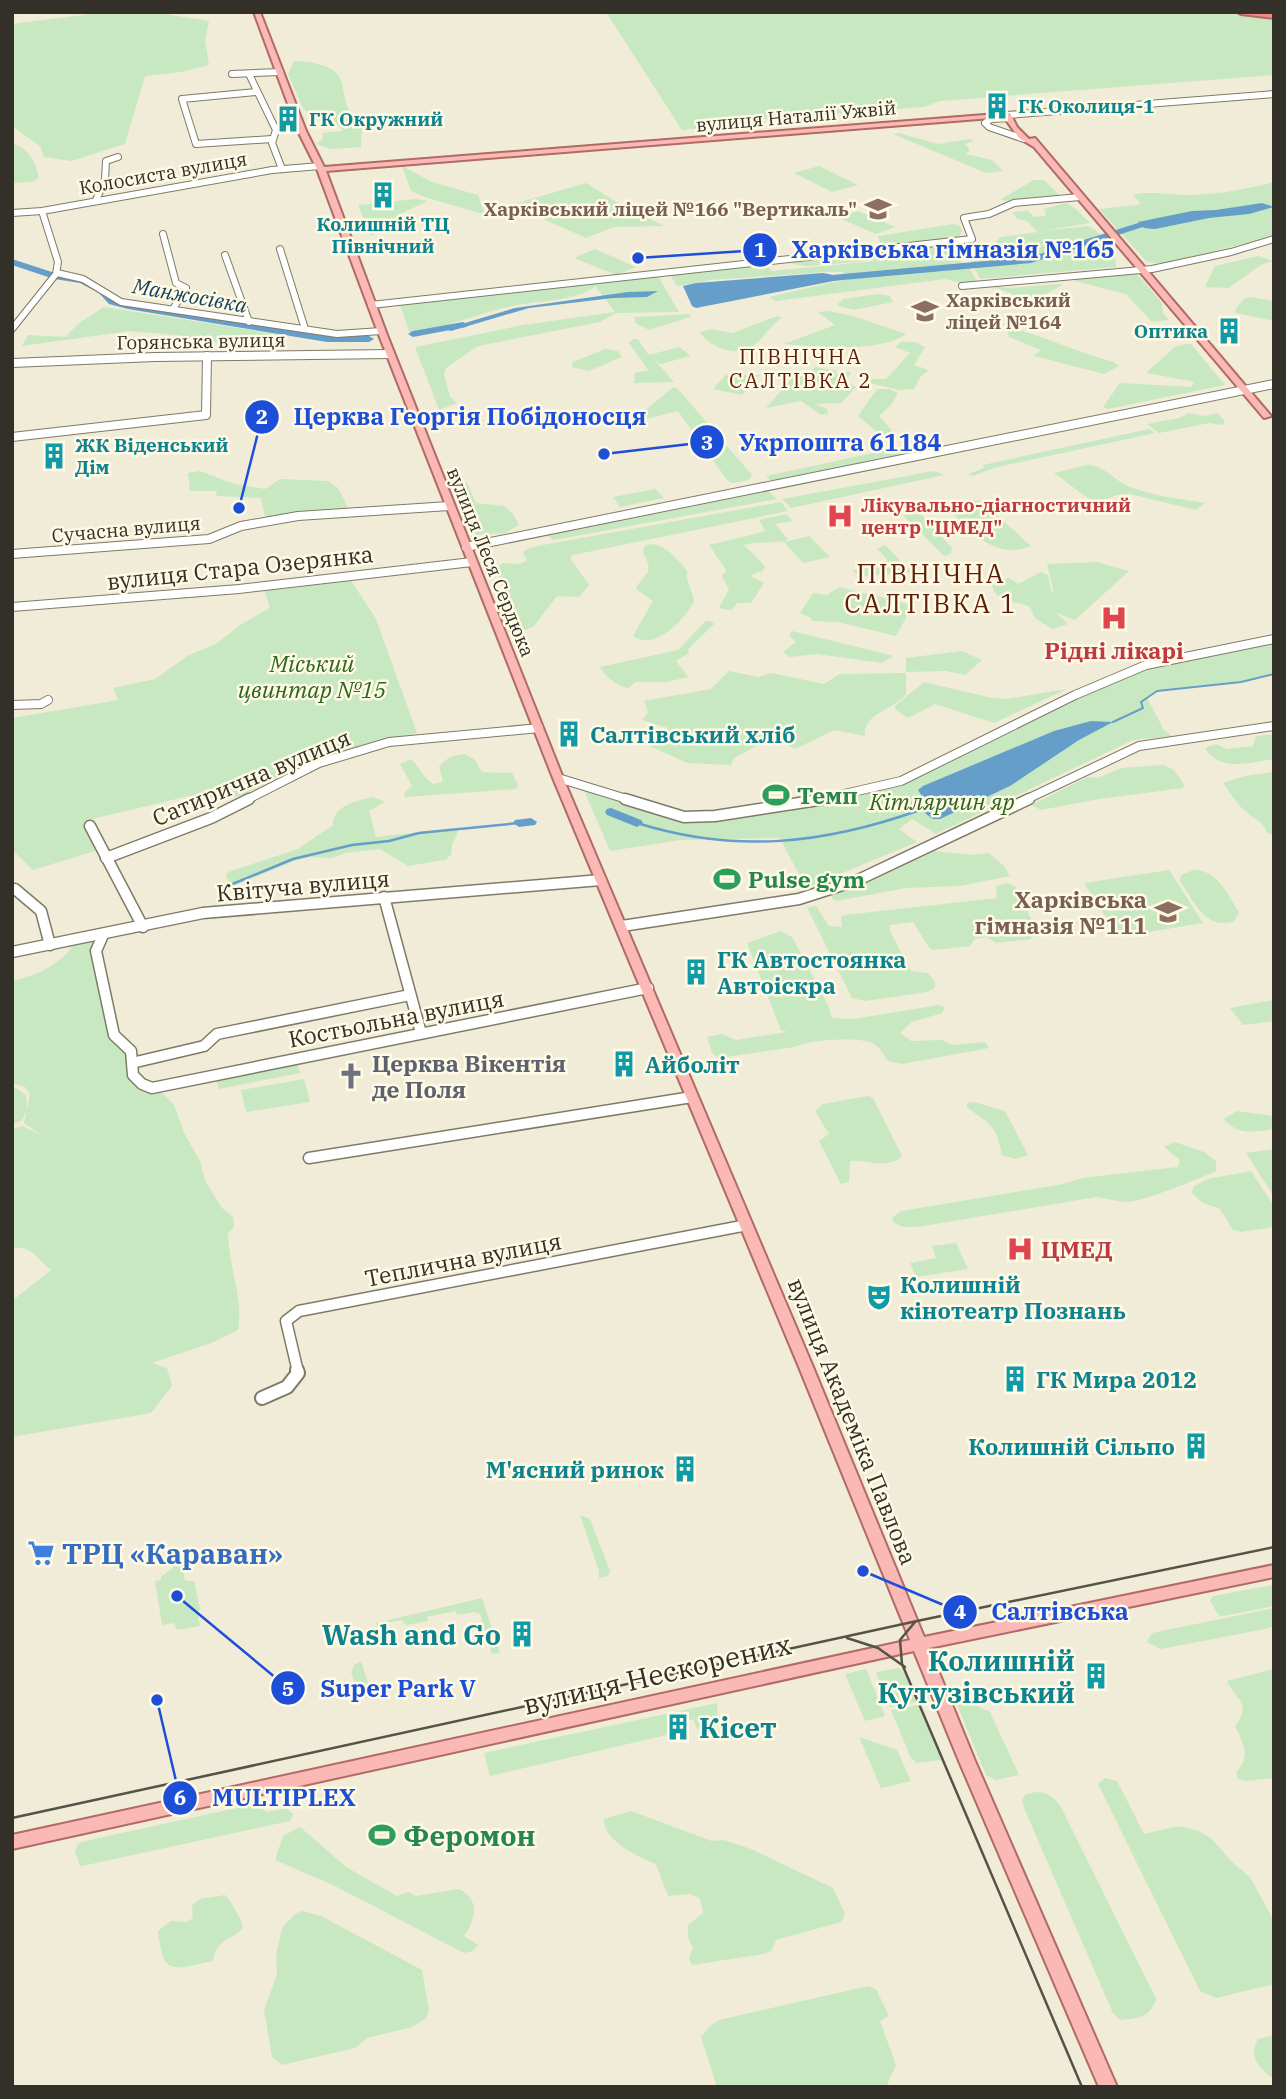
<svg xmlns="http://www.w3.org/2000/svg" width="1286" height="2099" font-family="'IBM Plex Serif',serif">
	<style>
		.green { fill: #c7e8c1 }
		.water { fill: #669eca }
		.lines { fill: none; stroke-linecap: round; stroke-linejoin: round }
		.stream-far1 { stroke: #669eca; stroke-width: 2 }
		.stream { stroke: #669eca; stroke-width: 2.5 }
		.river { fill: #669eca; fill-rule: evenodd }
		.minor-far3-casing { stroke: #7f7a67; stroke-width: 8 }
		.minor-far2-casing { stroke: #7f7a67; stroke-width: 10 }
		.minor-far1-casing { stroke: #7f7a67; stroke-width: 13 }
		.minor-casing { stroke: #7f7a67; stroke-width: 16 }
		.major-casing { stroke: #b16a64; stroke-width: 4 }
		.highway-casing { stroke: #b16a64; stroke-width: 4 }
		.minor-far3 { stroke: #fff; stroke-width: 6 }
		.minor-far2 { stroke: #fff; stroke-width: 8 }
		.minor-far1 { stroke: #fff; stroke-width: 10 }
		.minor { stroke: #fff; stroke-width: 12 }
		.major { fill: #fab9b5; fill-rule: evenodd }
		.highway { fill: #f68a84; fill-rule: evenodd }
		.tram { stroke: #555248; stroke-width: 2.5 }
		.labels { text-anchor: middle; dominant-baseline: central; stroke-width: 5; stroke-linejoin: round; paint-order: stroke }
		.far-culture-label { font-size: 19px; font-weight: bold; fill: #0d838f; stroke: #fffae5; text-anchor: start }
		.far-street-label { font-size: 19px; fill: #323028; stroke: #fffae5 }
		.far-education-label { font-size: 19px; font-weight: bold; fill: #785e54; stroke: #fffae5; text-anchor: end }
		.far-health-label { font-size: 19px; font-weight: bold; fill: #be3a42; stroke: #fffae5; text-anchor: start }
		.far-water-label { font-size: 21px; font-style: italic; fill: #113d5c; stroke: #fffae5 }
		.far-quarter-label { font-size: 21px; letter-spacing: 2px; fill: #5f1e07; stroke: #fffae5 }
		.street-label { font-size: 23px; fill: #323028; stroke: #fffae5 }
		.health-label { font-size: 23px; font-weight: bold; fill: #be3a42; stroke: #fffae5 }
		.park-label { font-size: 23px; font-style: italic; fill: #2d6620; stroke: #fffae5 }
		.culture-label { font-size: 23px; font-weight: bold; fill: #0d838f; stroke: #fffae5; text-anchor: start }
		.leisure-label { font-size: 23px; font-weight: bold; fill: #27864d; stroke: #fffae5; text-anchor: start }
		.education-label { font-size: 23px; font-weight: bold; fill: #785e54; stroke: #fffae5; text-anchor: end }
		.worship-label { font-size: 23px; font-weight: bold; fill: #5b616d; stroke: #fffae5; text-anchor: start }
		.quarter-label { font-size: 26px; letter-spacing: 2px; fill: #5f1e07; stroke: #fffae5 }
		.near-shop-label { font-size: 28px; font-weight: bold; fill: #366cbe; stroke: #fffae5; text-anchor: start }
		.near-culture-label { font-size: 28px; font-weight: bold; fill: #0d838f; stroke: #fffae5; text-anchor: end }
		.near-street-label { font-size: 28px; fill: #323028; stroke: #fffae5 }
		.near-leisure-label { font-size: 28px; font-weight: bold; fill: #27864d; stroke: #fffae5; text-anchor: start }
		.leader { fill: none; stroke: #1d4ed8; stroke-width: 2.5 }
		.callout-dot { fill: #1d4ed8; stroke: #fffae5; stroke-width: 2.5 }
		.mark-label { font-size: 21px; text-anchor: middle; font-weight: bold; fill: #fff }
		.callout-label { font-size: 24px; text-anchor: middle; font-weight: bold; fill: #1d4ed8; stroke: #fffae5; stroke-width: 5; stroke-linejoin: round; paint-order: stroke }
	</style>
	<rect width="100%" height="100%" fill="#f1ecd7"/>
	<g class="green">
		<path d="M 106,12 L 152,12 L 209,21 L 205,40 L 209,65 L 181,72 L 145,76 L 125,144 L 71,161 L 44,157 L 40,146 L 12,126 L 12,24 Z"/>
		<path d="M 606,12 L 1208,12 L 1274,18 L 1274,75 L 940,101 L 924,107 L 700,124 L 702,128 L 682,130 Z"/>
		<path d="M 294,61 C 368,65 326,98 362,125 L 361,147 L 331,149 L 316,144 L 323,139 L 323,133 L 343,131 C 334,119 327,117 312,117 L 303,108 L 288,74 Z"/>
		<path d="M 899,133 L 938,144 L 970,139 L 974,141 L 965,144 L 970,150 L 966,154 L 992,160 L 1003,171 L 986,173 L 893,134 Z"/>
		<path d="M 12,143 C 29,149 35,161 39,178 L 32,182 L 12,183 Z"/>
		<path d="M 402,166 L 432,182 L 478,195 L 485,215 C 460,206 434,202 411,191 Z"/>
		<path d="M 819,166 L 858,185 L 832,192 L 794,173 Z"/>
		<path d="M 1034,180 L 1044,180 L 1060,196 L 1005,201 L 1001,199 Z"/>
		<path d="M 1274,182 L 1274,236 L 1163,264 L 1147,262 L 1099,209 L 1138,205 L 1140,203 L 1133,195 C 1147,190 1177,196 1193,195 C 1221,194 1246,189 1274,182 Z"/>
		<path d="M 586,183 L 621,205 L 664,226 L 614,227 L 586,238 L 511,205 Z"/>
		<path d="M 416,199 L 428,201 L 402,213 L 373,235 L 370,235 L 358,205 Z"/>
		<path d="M 1066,203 L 1076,209 L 1090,223 L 1041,231 L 1087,226 C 1103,232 1116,251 1116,267 L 980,279 L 965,249 L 993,244 L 1001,237 L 1038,232 L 1027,221 L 1016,218 L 1012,212 L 1028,211 L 1034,217 L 1046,216 L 1044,209 Z"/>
		<path d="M 858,211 L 895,227 L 876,234 L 839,218 Z"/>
		<path d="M 954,224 L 960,226 L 962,231 L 957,241 L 966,259 L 961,259 L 962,264 L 951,262 L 955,264 L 954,268 L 969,267 L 977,281 L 966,284 L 945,279 L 776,301 L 769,297 L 852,278 L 842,275 L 844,272 L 826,272 L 711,280 L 677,286 L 669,273 L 763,262 L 772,271 L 907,258 L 807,266 L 792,264 L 796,259 L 882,249 L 878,236 Z"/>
		<path d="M 595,249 L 636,267 L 616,275 L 574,258 Z"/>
		<path d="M 1258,256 L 1273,261 L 1261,265 L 1228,288 L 1205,287 L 1215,266 Z"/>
		<path d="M 1137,274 L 1162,303 L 1163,313 L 1169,320 L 1152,322 L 1126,294 L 1075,281 L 1076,278 Z"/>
		<path d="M 658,276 L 679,312 L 616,313 L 600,322 L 478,346 L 446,368 L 444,374 L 450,397 L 457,403 L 439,410 L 415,347 L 523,325 L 615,312 L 595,286 C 584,298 547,301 530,303 C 489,308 451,327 410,334 L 399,302 Z"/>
		<path d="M 1059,284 L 1062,285 L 1032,302 L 992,286 L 1010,288 Z"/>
		<path d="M 878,294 L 890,296 L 893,302 L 853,310 L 837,305 L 843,299 Z"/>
		<path d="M 1251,297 L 1274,301 L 1274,321 L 1236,313 L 1235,310 L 1244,299 Z"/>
		<path d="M 104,307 L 283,335 L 278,345 L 205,341 L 184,336 L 130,331 L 22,346 L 28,335 L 65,337 L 79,323 Z"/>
		<path d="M 828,311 L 853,316 L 906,334 C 879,353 817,347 784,344 L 835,325 L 818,312 Z"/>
		<path d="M 690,314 L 690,317 L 649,330 L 635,323 L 635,317 Z"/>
		<path d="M 777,316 L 782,318 C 769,326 763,340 750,348 C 734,357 708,346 700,332 L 711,329 L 733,333 Z"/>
		<path d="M 1016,329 C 1050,339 1078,352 1113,362 L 1119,366 L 1104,374 L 1034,356 L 1041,350 L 1009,337 L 1007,330 Z"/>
		<path d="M 633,339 L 637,339 L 649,355 L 679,347 L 691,356 L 660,364 L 651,356 L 674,382 L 634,383 L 635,373 L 648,370 L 629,343 Z"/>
		<path d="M 901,342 L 915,342 L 925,347 L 914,365 L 929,370 L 920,377 L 914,389 L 899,390 L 869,383 L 872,379 L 886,379 L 910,353 L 895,347 Z"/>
		<path d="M 1186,344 L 1191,344 L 1225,385 L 1108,409 L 1103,407 L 1120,383 L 1191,387 L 1194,383 L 1191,381 L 1146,373 L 1175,347 Z"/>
		<path d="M 605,349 L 618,351 L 622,357 L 589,371 L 572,367 L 573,362 Z"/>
		<path d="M 815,367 L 837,371 L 834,375 L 842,371 L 851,372 L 846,382 L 856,387 L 841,403 L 815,404 L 827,409 L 828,414 L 821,415 L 801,401 L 766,408 L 796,374 L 810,372 Z"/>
		<path d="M 726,375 L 760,375 L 742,395 L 713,389 Z"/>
		<path d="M 673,387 L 677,388 L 752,475 L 749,480 L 733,483 L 728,481 L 678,411 L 637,421 L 635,419 Z"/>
		<path d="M 877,389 L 889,389 L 898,393 L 891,405 L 879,416 L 895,434 L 888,441 L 858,416 Z"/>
		<path d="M 1188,413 L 1205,416 L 1218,413 L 1225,422 L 1222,425 L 1209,423 L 1159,433 L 1147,424 L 1180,418 Z"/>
		<path d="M 1149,429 L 1155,433 L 997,467 L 973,476 L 968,474 L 984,468 L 983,465 Z"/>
		<path d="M 892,449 L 903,452 L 915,449 L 920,452 L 778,480 L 770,480 L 766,476 Z"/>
		<path d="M 1087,465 C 1105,465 1114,481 1130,487 C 1154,496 1180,499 1205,503 L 1196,510 L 1130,494 L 1116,495 L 1096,504 L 1054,473 Z"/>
		<path d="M 200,471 L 234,484 L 265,489 L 280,479 L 328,481 L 338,488 L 350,511 L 266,520 L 261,498 L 216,496 L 217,491 L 190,491 L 188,473 Z"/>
		<path d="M 934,471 L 944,475 L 791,508 L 782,499 Z"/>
		<path d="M 467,483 L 476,503 L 504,506 L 513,514 L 519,525 L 505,533 L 474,535 L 458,496 L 460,484 Z"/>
		<path d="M 655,489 L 664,498 L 620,507 L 613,497 Z"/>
		<path d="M 768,491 L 777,499 L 554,540 L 548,536 Z"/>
		<path d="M 971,500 L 981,501 L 1031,546 C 995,561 970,531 948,508 L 949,504 Z"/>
		<path d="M 781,502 L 788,511 L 573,555 L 570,558 L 589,585 L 579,597 L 557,596 L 533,627 L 522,631 L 497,572 L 497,568 L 503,563 L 518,564 L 527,561 L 523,552 L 532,547 Z"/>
		<path d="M 914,512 L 919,512 L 952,548 L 951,554 L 944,556 L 903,515 Z"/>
		<path d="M 786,514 L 793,521 L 775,524 L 788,539 L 785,542 L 809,536 L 830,557 L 803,563 L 783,541 C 769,544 758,541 744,545 L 765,566 L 763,571 L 753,574 L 752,577 L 764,583 L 751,603 L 737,603 L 732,610 L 722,609 L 719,607 L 729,590 L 722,576 L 726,570 L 709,545 L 763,532 L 765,530 L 759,520 Z"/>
		<path d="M 650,544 C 665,544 678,559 687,571 C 685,580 693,591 694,601 C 685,620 654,652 633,636 L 653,601 L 636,589 C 644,571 656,576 643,553 L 644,547 Z"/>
		<path d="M 885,545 L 911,572 L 861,576 L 852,571 L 886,562 L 887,559 L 877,549 Z"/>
		<path d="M 1097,562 L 1129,571 L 1075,620 L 1056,613 L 1068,624 L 1052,629 L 1035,618 L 1030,607 C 1015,600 995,604 992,584 L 1009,578 L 1018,584 L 1041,572 L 1048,575 L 1051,591 L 1054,593 L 1047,564 Z"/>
		<path d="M 350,579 L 376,619 L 417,733 L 309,760 L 243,795 L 223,800 L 189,796 L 88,820 L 101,849 L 33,870 L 12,850 L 12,718 L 118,700 L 113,688 L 155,679 L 189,655 L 216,644 L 240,625 L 270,608 L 264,589 Z"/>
		<path d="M 839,587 L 913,605 L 896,636 L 838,622 L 811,621 L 811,618 L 800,613 L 813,593 L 827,595 Z"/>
		<path d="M 706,621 L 711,621 L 714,624 L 688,649 L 689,653 L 676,661 L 688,677 L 667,682 L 635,682 L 629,688 C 618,687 605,676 600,667 L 678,650 Z"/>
		<path d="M 792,631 L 894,656 L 882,663 L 817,654 L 790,657 L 783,652 L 796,642 L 789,636 Z"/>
		<path d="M 1274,639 L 1274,674 L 1241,681 L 1157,691 L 1148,697 L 1148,700 L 1164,730 L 1172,736 L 1133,740 L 936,834 L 912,819 L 899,829 L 917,842 L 806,888 L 780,838 L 680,840 L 610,851 L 582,785 L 684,817 L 888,785 L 1146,665 Z"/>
		<path d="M 962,651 L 982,660 L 965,675 L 946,671 L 906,672 L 906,658 Z"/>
		<path d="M 729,671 L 758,677 L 771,673 L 824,684 L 840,674 L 906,673 L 906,694 C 895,710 862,713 865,736 L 834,730 L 795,749 L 772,737 L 733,759 L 731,765 L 687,763 L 646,744 L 668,728 L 642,720 L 648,712 L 644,701 L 711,689 Z"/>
		<path d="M 924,682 L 992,698 L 1007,699 L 1067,689 L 994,723 L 935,704 L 908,718 L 895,709 L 895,706 Z"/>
		<path d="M 1274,734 L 1274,759 C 1249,762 1220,773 1205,748 L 1216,744 L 1227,749 L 1253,746 L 1256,736 Z"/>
		<path d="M 465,754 L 475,760 L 482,772 L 512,773 L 518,785 L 516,789 L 405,797 L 404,793 L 412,786 L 400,764 L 410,759 C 420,766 423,778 433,784 L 443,782 L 439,767 C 447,757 453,755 465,754 Z"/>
		<path d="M 1164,765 L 1174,770 L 1184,785 L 1183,788 L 1099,799 L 1041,810 L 1031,805 L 1088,777 L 1098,778 L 1121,768 Z"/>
		<path d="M 1274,772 L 1274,835 L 1267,833 C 1262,819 1253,819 1244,810 C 1236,803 1230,792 1223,783 L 1245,776 Z"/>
		<path d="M 373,797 L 385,802 L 369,811 L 376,837 L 455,828 L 458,832 L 452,845 L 451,855 L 445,860 L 408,866 L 380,849 L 345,853 L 332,858 L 310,857 L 294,861 L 236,885 L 229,882 L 226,876 L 228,872 L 298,849 L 333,825 C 333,805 357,801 373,797 Z"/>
		<path d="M 935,851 L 972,855 L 989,853 L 1004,866 L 1010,876 L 960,886 L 906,888 L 837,901 L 832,899 L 832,895 L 860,886 Z"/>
		<path d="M 1169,870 L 1203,923 L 1119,937 L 1084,883 Z"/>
		<path d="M 1193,870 C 1218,870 1227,894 1239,912 L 1234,921 C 1205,931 1194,901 1180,881 L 1181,875 Z"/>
		<path d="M 1007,883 L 1015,886 L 1035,926 L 1035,933 L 1031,939 L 996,943 L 986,937 L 975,939 L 970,946 L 935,950 L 930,949 L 913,922 L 890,925 L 890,931 L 911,971 L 928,973 L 935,982 L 935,988 L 927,992 L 865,1001 L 852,998 L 807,907 L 816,906 L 829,926 L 842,927 L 841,917 L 844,915 L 997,898 L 996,886 Z"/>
		<path d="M 781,931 L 792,937 L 828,1005 L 832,1018 L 854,1019 L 939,1005 L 945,1007 L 942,1013 L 912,1022 L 900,1033 L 911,1041 L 942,1040 L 952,1045 L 985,1042 L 989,1048 L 902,1064 L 888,1061 C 884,1055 880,1048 874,1044 C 862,1036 806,1040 795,1047 L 719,1058 L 712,1053 L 707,1037 L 722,1034 L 736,1040 L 787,1032 L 781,1030 L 747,943 Z"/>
		<path d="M 103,935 L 96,951 L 113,1034 L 126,1042 L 133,1075 L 163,1094 L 174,1105 L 184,1133 L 200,1161 L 205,1181 L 222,1208 L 233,1217 L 234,1228 L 228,1232 C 228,1265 244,1299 238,1330 L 211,1343 L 152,1363 L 167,1368 L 172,1386 L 151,1413 L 12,1437 L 12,1301 L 51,1270 C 38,1259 31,1245 12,1248 L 12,1129 L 23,1126 L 44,1137 L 24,1123 L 30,1094 L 25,1087 L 12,1083 L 12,981 C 40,975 61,964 77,940 Z"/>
		<path d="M 1274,1000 L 1274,1021 L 1243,1025 L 1230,1008 Z"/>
		<path d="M 296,1060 L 300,1073 L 219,1089 L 216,1078 Z"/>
		<path d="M 304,1079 L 310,1102 L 246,1112 L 241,1090 Z"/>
		<path d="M 12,1086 L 26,1095 L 27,1111 L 21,1121 L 12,1124 Z"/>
		<path d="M 868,1096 L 873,1098 L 902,1156 C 885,1171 869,1159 850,1161 L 849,1182 L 841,1184 L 819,1141 L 829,1134 L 815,1111 L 823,1104 Z"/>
		<path d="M 974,1102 L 1005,1111 L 1028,1155 L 1015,1159 L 1002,1155 C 997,1125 989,1124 967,1107 L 967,1103 Z"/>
		<path d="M 1237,1111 L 1274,1116 L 1274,1129 C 1254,1132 1238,1136 1224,1119 Z"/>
		<path d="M 1175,1142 L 1204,1152 L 1216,1161 L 1216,1171 C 1198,1179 1145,1201 1128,1202 C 1118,1202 1106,1198 1096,1197 L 917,1227 L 903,1227 L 894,1223 L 892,1218 L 901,1211 L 1063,1184 L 1082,1178 L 1178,1167 L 1180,1160 L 1164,1147 Z"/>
		<path d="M 1274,1149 L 1274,1197 L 1246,1153 Z"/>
		<path d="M 1251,1171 L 1274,1206 L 1274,1227 L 1241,1232 L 1233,1230 L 1220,1209 L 1203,1203 L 1192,1193 L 1193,1187 L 1208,1179 Z"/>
		<path d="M 956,1243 L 968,1269 L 916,1277 L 910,1263 L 936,1258 L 932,1246 Z"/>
		<path d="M 580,1515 L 590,1519 L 610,1571 L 608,1576 L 599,1578 L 599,1571 Z"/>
		<path d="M 185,1555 L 188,1567 L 183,1570 L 185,1581 L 194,1581 L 200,1610 L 197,1611 L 200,1626 L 177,1630 L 174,1623 L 162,1625 L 155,1581 L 161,1580 L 161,1577 L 173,1568 L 165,1560 Z"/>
		<path d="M 1274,1585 L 1274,1606 L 1223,1616 L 1218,1615 L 1210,1600 L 1213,1596 Z"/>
		<path d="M 482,1598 L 500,1653 L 492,1654 L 480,1614 L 474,1612 L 457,1615 L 455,1611 L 427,1617 L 428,1621 L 406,1625 L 402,1620 L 385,1623 L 386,1635 L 382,1642 L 376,1623 Z"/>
		<path d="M 1274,1608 L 1274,1626 L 1265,1629 L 1161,1649 L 1147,1642 L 1152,1633 Z"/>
		<path d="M 361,1661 L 368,1683 L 374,1683 L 377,1699 C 355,1699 357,1690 351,1672 L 354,1665 Z"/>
		<path d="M 899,1668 L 904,1673 L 917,1702 L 890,1707 L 876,1672 Z"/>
		<path d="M 866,1669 L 885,1716 L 865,1721 L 845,1674 Z"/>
		<path d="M 1274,1669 L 1272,1701 L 1274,1778 L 1246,1781 L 1238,1779 L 1236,1772 C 1251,1756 1244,1744 1235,1726 C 1253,1703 1235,1700 1227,1681 Z"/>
		<path d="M 953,1695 L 990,1712 L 1019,1775 L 996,1780 L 986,1775 Z"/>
		<path d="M 717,1703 L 718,1724 L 697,1729 L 693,1719 L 669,1725 L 671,1734 L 490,1776 L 484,1753 Z"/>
		<path d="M 918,1705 L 941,1760 L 917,1763 L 911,1758 L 891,1710 Z"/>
		<path d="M 859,1737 L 897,1750 L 911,1781 L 881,1788 Z"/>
		<path d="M 1105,1778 L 1117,1781 L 1144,1834 L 1179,1826 L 1196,1830 L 1211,1838 L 1233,1863 L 1250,1877 L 1274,1921 L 1274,1984 L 1216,1998 L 1200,1991 L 1098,1784 Z"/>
		<path d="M 1037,1792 C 1050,1793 1055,1798 1062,1809 L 1156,1999 C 1149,2018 1139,2018 1120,2020 L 1113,2013 L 1024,1808 L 1022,1800 L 1026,1794 Z"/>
		<path d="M 255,1804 L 267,1812 L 286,1808 L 293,1814 L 290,1821 L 87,1865 L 80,1866 L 75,1851 L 78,1844 L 85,1841 Z"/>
		<path d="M 631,1811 L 712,1841 L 724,1840 L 751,1849 L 833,1888 L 845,1914 L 841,1922 L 776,1940 L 771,1951 L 763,1954 L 692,1965 L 689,1958 L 693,1949 L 688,1936 L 688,1925 L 703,1913 L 700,1899 L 690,1894 L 668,1896 L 656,1864 C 639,1857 603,1841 604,1819 Z"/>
		<path d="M 300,1827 L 346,1867 L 397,1896 L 408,1892 L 416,1896 L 459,1889 C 481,1899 475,1921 464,1936 L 478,1945 L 473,1951 L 464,1953 L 335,1886 L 275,1860 L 283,1836 Z"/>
		<path d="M 225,1895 C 232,1902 241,1919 243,1928 C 229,1943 217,1937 213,1961 C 172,1969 164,1978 158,1931 L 171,1921 L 187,1922 L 193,1918 L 192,1905 L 200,1899 Z"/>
		<path d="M 302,1911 L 321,1916 L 422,1970 L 429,2011 L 425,2019 L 412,2027 L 367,2038 L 355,2048 L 282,2065 L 272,2057 L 264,2010 L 277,1975 L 276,1956 L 282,1928 L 295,1914 Z"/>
		<path d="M 868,1986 L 876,1989 L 889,2016 L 880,2021 L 896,2065 L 886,2087 L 717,2087 L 701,2037 L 709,2027 L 719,2020 Z"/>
		<path d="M 1274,2035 L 1274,2079 C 1259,2069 1248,2056 1258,2039 Z"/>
	</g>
	<g class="water">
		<path d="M 1262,203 L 1274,207 L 1249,214 L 1209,218 L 1155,229 L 1144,228 L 1138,222 L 1192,211 L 1216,210 Z"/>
		<path d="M 823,273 L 849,278 L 696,308 L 692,306 L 683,286 L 696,283 Z"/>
		<path d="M 658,291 L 647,297 L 613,298 L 529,308 L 451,331 L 445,329 L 515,308 L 628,292 Z"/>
		<path d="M 1091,721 L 1113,722 L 1079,740 L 1010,786 L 940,819 L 933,819 L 911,803 L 923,798 L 918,790 L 923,786 L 1054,731 Z"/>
	</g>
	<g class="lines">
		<path class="stream-far1" d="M 1113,722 L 1143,708 L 1141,702 L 1157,691 L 1241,682 L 1274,674"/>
		<g class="stream">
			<path d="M 637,823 C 736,854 824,844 920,810"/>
			<path d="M 230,885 L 293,859 L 352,845 L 389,841 L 419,833 L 519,823"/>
		</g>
		<g class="river">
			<path d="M 1158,219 L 1161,220 L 1161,224 L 1143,227 L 1031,263 L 832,281 L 827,278 L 832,275 L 1030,257 L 1138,223 Z"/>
			<path d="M 12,259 L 58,274 L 85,278 L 105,289 L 115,300 L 128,303 L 327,336 L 369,336 L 374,339 L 369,342 L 327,342 L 128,309 L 109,304 L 99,293 L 80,283 L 54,279 L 12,265 Z"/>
			<path d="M 463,322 L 468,325 L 466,327 L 413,337 L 408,334 L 413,331 Z"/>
			<path d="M 611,808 L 641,820 L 643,823 L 637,827 L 607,815 L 605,812 L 607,809 Z"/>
			<path d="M 531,818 L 537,822 L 535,825 L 519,827 L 513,823 L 515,820 Z"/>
		</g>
		<g class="minor-far3-casing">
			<g id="minor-far3">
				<path d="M 232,74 L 280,72"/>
				<path d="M 249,74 L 276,130 L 272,143 L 282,169"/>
				<path d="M 256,92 L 182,99 L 196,144 L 272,139"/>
				<path d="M 1007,115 L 1274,94"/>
				<path d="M 1009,118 L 991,119 L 985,123 L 989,127 L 1024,139"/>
				<path d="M 96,200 L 105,180 L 106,161 L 118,157"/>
				<path d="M 12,213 L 42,211 L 272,170 L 320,166"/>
				<path d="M 163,234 L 176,283 L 186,288 L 173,309"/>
				<path d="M 280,249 L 305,329"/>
				<path d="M 225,255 L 249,322"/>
				<path d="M 57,273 L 83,279 L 121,302 L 337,334 L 381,331"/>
				<path d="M 962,286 L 1152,269 L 1231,252 L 1274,239"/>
				<path d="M 371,305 L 972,239 L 964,218 L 989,214 L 1014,203 L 1080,197"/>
				<path d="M 12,329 L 56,274 L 58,262 L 42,211"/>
			</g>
		</g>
		<g class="minor-far2-casing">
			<g id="minor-far2">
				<path d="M 12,363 L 155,357 L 390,354"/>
				<path d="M 12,437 L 206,415 L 207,356"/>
				<path d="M 466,547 L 1274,384"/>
				<path d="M 12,554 L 209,539 L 241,526 L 298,516 L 449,506"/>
				<path d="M 12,607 L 239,589 L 472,562"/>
				<path d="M 12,705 L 41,704 L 48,700"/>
				<path d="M 558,778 L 630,800"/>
				<path d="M 246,800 L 319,763 L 389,742 L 539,728"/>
				<path d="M 818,800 L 901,781 L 1075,695 L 1146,665 L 1274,639"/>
				<path d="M 1025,800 L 1139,746 L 1274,726"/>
			</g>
		</g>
		<g class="minor-far1-casing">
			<g id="minor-far1">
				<path d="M 625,799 L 684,817 L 715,816 L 825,799"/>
				<path d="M 90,826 L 143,927"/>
				<path d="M 106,858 L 211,818 L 249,799"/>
				<path d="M 15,889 L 41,911 L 50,945"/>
				<path d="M 384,897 L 421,1033"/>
				<path d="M 622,926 L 799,899 L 858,880 L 1029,799"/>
				<path d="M 103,935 L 96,951 L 114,1035 L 131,1051 L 133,1075 L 142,1084 L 152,1088 L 648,988"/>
				<path d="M 12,952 L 203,913 L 601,880"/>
				<path d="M 136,1062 L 204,1046 L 217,1034 L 410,995"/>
				<path d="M 309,1158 L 692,1097"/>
				<path d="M 298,1372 L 286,1321 L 299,1311 L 747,1225"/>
			</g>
		</g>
		<g class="minor-casing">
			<path id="minor" d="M 262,1398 L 287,1387 L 298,1373 L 297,1370"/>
		</g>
		<g class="major-casing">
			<path id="major" d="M 254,12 L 260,12 L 306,131 L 324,167 L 1010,113 L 1017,127 L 1029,139 L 1035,138 L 1271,416 L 1264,418 L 1034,147 L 1019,138 L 1004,117 L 326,171 L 387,335 L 563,778 L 813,1367 L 924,1637 L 1274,1565 L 1274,1577 L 929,1648 L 975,1761 L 1117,2087 L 1099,2087 L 959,1761 L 914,1651 L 12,1849 L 12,1835 L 910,1640 L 799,1367 L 553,778 L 379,335 L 317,169 L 298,131 Z"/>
		</g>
		<g class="highway-casing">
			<path id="highway" d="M 1237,12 L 1274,14 L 1274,18 L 1241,14 Z"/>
		</g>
		<use href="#minor-far3" class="minor-far3"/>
		<use href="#minor-far2" class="minor-far2"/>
		<use href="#minor-far1" class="minor-far1"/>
		<use href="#minor" class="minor"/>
		<use href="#major" class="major"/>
		<use href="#highway" class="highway"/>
		<g class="tram">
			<path d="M 915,1622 L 900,1640 L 902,1664 L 1082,2087"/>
			<path d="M 847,1638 L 878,1648 L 905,1667"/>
			<path d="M 12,1818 L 917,1621 L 1274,1547"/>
		</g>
	</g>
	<defs>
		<g id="building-bare" transform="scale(2.1)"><path d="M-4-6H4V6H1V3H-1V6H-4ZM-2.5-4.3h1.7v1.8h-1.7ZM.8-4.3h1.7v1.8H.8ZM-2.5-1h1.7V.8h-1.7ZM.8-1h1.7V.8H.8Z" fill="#0f9aa8" stroke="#fffae5" stroke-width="2.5" paint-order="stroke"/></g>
		<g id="school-bare" transform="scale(2.1)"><path d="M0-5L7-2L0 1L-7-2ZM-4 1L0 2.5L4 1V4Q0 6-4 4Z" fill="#8d6e63" stroke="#fffae5" stroke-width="2.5" paint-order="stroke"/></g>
		<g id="hospital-bare" transform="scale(2.1)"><path d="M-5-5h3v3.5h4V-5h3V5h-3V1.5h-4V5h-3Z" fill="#e0444e" stroke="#fffae5" stroke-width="2.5" paint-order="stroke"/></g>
		<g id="stadium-bare" transform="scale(2.1)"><path d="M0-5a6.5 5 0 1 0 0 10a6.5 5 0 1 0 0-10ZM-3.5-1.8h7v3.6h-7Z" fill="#2e9e5b" stroke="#fffae5" stroke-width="2.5" paint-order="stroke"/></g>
		<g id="church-bare" transform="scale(2.1)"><path d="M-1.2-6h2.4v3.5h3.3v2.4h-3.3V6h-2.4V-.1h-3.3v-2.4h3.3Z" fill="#6b7280" stroke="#fffae5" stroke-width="2.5" paint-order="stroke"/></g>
		<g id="theatre-bare" transform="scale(2.1)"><path d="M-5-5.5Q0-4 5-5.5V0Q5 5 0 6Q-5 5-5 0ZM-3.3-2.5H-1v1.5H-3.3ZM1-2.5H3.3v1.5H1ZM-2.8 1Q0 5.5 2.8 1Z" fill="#0f9aa8" stroke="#fffae5" stroke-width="2.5" paint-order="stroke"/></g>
		<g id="supermarket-bare" transform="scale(2.1)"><path d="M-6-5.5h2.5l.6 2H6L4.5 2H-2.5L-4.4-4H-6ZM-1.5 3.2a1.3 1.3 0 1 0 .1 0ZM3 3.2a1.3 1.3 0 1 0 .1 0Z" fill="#3f7fe0" stroke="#fffae5" stroke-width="2.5" paint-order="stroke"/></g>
	</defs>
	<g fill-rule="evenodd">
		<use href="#building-bare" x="997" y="106"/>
		<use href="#building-bare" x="288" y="119"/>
		<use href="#building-bare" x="383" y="195"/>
		<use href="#school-bare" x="878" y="209"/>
		<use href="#school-bare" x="925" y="311"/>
		<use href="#building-bare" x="1229" y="331"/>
		<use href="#building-bare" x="54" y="456"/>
		<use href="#hospital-bare" x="840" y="516"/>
		<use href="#hospital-bare" x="1114" y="618"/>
		<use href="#building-bare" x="569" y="734"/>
		<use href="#stadium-bare" x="776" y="795"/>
		<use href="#stadium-bare" x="727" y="879"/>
		<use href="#school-bare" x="1168" y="912"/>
		<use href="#building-bare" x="696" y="972"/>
		<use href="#building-bare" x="624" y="1064"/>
		<use href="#church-bare" x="351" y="1076"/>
		<use href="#hospital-bare" x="1020" y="1249"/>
		<use href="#theatre-bare" x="879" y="1297"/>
		<use href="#building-bare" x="1015" y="1379"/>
		<use href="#building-bare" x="1196" y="1446"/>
		<use href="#building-bare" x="685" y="1469"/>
		<use href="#supermarket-bare" x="41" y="1553"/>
		<use href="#building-bare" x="522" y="1634"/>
		<use href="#building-bare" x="1096" y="1676"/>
		<use href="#building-bare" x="678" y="1727"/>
		<use href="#stadium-bare" x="382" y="1835"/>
	</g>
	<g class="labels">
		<g class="far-culture-label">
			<text x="1018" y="106">ГК Околиця-1</text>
			<text x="309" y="119">ГК Окружний</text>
			<text x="383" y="224" text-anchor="middle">Колишній ТЦ<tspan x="383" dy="22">Північний</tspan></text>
			<text x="1208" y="331" text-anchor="end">Оптика</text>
			<text x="75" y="445">ЖК Віденський<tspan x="75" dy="22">Дім</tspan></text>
		</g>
		<g class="far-street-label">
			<text transform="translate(796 116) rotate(-5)">вулиця Наталії Ужвій</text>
			<text transform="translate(163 173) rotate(-10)">Колосиста вулиця</text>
			<text transform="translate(201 341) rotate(-1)">Горянська вулиця</text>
			<text transform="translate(126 529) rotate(-5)">Сучасна вулиця</text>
			<text transform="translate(491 562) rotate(68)">вулиця Леся Сердюка</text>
		</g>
		<g class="far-education-label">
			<text x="857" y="209">Харківський ліцей №166 "Вертикаль"</text>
			<text x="946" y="300" text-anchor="start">Харківський<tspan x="946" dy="22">ліцей №164</tspan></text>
		</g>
		<g class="far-health-label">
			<text x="861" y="505">Лікувально-діагностичний<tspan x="861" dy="22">центр "ЦМЕД"</tspan></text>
		</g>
		<g class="far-water-label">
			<text transform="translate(190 295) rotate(10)">Манжосівка</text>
		</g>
		<g class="far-quarter-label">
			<text x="801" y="356">ПІВНІЧНА<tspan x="801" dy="24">САЛТІВКА 2</tspan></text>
		</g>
		<g class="street-label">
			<text transform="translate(240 567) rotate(-6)">вулиця Стара Озерянка</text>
			<text transform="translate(251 777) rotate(-23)">Сатирична вулиця</text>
			<text transform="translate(303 885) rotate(-5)">Квітуча вулиця</text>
			<text transform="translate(396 1018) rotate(-11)">Костьольна вулиця</text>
			<text transform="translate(463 1259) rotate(-11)">Теплична вулиця</text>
			<text transform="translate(853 1421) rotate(68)">вулиця Академіка Павлова</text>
		</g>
		<g class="health-label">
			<text x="1114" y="650">Рідні лікарі</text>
			<text x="1041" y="1249" text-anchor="start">ЦМЕД</text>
		</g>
		<g class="park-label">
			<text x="312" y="663">Міський<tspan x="312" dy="26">цвинтар №15</tspan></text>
			<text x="942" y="801">Кітлярчин яр</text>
		</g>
		<g class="culture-label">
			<text x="590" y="734">Салтівський хліб</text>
			<text x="717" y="959">ГК Автостоянка<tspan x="717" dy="26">Автоіскра</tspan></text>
			<text x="645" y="1064">Айболіт</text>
			<text x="900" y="1284">Колишній<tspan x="900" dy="26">кінотеатр Познань</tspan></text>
			<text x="1036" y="1379">ГК Мира 2012</text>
			<text x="1175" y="1446" text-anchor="end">Колишній Сільпо</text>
			<text x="664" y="1469" text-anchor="end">М'ясний ринок</text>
		</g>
		<g class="leisure-label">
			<text x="797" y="795">Темп</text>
			<text x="748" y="879">Pulse gym</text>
		</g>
		<g class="education-label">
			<text x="1147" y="899">Харківська<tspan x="1147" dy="26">гімназія №111</tspan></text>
		</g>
		<g class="worship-label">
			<text x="372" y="1063">Церква Вікентія<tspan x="372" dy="26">де Поля</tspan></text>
		</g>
		<g class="quarter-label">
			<text x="931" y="573">ПІВНІЧНА<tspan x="931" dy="30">САЛТІВКА 1</tspan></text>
		</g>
		<g class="near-shop-label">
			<text x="62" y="1553">ТРЦ «Караван»</text>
		</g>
		<g class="near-culture-label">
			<text x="501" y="1634">Wash and Go</text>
			<text x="1075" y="1660">Колишній<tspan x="1075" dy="32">Кутузівський</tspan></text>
			<text x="699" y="1727" text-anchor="start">Кісет</text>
		</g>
		<g class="near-street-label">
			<text transform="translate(657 1674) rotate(-13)">вулиця Нескорених</text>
		</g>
		<g class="near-leisure-label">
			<text x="403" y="1835">Феромон</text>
		</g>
	</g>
	<path class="leader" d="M638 258L760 250M239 508L262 417M604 454L707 442M863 1571L960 1612M177 1596L288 1688M157 1700L180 1798"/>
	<g class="callout-dot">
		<circle cx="638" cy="258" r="7"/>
		<circle cx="239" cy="508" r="7"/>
		<circle cx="604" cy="454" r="7"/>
		<circle cx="863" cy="1571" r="7"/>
		<circle cx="177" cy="1596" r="7"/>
		<circle cx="157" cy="1700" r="7"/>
		<circle cx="760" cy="250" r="18"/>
		<circle cx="262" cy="417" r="18"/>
		<circle cx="707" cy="442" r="18"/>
		<circle cx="960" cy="1612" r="18"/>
		<circle cx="288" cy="1688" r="18"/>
		<circle cx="180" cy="1798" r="18"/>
	</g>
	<g class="mark-label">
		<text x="760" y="257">1</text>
		<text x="262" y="424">2</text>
		<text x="707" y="450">3</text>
		<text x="960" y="1619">4</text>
		<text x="288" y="1696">5</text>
		<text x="180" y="1805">6</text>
	</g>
	<g class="callout-label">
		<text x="953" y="258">Харківська гімназія №165</text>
		<text x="470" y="425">Церква Георгія Побідоносця</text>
		<text x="840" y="451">Укрпошта 61184</text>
		<text x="1060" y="1620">Салтівська</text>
		<text x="398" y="1697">Super Park V</text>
		<text x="284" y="1806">MULTIPLEX</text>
	</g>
	<rect width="1286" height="2099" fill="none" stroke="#323028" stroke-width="28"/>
</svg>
